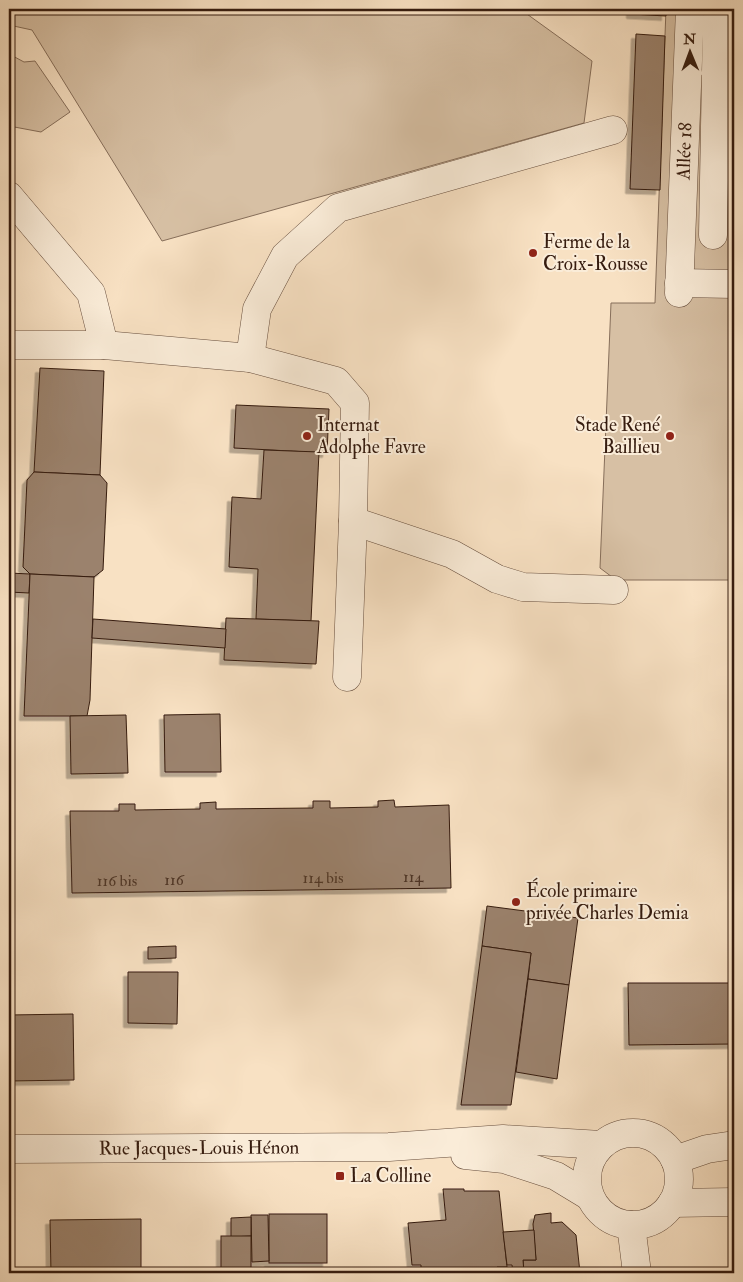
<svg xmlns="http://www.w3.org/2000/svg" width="743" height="1282" font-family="'IM FELL Double Pica',serif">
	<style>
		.green { fill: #d7c0a4; stroke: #866e5a }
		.building { fill: #9b826d; stroke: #361c0f; filter: url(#shadow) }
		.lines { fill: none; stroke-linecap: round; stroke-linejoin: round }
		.minor-casing { stroke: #664d3c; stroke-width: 29 }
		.minor { stroke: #faecd8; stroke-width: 28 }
		.poi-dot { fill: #8f2418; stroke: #faecd8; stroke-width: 2 }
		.labels { text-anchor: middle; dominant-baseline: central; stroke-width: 4; stroke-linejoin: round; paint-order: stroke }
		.number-label { font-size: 16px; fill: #4f3626 }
		.street-label { font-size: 19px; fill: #361c0f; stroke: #faecd8 }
		.poi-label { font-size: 19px; fill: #361c0f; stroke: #faecd8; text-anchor: start }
	</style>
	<defs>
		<filter id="shadow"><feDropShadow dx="-4.5" dy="4.5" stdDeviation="0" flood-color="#0004"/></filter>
	</defs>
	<rect width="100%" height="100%" fill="#f8e1c3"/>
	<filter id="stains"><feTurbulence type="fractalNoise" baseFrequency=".004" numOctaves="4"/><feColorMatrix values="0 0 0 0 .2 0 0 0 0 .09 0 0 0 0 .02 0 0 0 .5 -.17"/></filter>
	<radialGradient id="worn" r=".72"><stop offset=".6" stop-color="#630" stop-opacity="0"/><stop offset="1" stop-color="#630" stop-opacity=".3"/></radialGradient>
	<g class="green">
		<path d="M 9,9 L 520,9 L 592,61 L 584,123 L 162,241 L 32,30 L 9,25 Z"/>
		<path d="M 666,9 L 734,9 L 734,580 L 616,580 L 600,568 L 611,303 L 655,303 Z"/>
		<path d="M 11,55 L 24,62 L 35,61 L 70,112 L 41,132 L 9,126 L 9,56 Z"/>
	</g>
	<g class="building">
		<path d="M 631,9 L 666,9 L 666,16 L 631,14 Z"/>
		<path d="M 636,34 L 665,36 L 660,190 L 630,189 Z"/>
		<path d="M 40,368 L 104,371 L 100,475 L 34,472 Z"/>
		<path d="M 236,405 L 329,409 L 327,453 L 234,448 Z"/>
		<path d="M 264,450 L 319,452 L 311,621 L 256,619 L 258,569 L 229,567 L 232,497 L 261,499 Z"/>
		<path d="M 34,472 L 100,475 L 107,483 L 103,570 L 94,577 L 30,574 L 23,567 L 27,480 Z"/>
		<path d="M 9,573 L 30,574 L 29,593 L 9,592 Z"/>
		<path d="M 30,574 L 94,577 L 90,700 L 87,716 L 24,716 Z"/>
		<path d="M 226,618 L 319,621 L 316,664 L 224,660 Z"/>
		<path d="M 93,619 L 226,629 L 225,648 L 92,638 Z"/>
		<path d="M 220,714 L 221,772 L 165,772 L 164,715 Z"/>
		<path d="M 126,715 L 128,773 L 71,774 L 70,716 Z"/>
		<path d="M 394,800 L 395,807 L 449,805 L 451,888 L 72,893 L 70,811 L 119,811 L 119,804 L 135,804 L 135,810 L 200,809 L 200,803 L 216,802 L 216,809 L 313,808 L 313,801 L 330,801 L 330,808 L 378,807 L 378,801 Z"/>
		<path d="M 487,906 L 578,918 L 569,985 L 528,979 L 531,953 L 482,946 Z"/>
		<path d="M 176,946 L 176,958 L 148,959 L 148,947 Z"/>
		<path d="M 482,946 L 531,953 L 511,1105 L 461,1105 Z"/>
		<path d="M 128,972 L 178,972 L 177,1024 L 128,1023 Z"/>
		<path d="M 528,979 L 569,985 L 557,1079 L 516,1072 Z"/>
		<path d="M 628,983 L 734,983 L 734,1044 L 629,1045 Z"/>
		<path d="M 73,1014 L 74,1080 L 9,1081 L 9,1015 Z"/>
		<path d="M 443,1189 L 464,1189 L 464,1191 L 499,1191 L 507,1267 L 497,1267 L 498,1273 L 421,1273 L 421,1265 L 412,1265 L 408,1223 L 446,1220 Z"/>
		<path d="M 551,1213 L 551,1223 L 562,1222 L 576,1235 L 580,1273 L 524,1273 L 523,1260 L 536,1260 L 533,1224 L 535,1215 Z"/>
		<rect x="269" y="1214" width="58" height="49"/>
		<path d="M 251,1215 L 268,1215 L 269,1261 L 252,1262 Z"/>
		<path d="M 251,1217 L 251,1236 L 231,1237 L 231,1218 Z"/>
		<path d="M 141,1219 L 141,1273 L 51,1273 L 50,1220 Z"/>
		<path d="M 534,1230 L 536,1260 L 523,1260 L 524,1273 L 513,1273 L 512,1265 L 507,1265 L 503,1232 Z"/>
		<rect x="221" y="1236" width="30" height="37"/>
	</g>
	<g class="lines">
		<g class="minor-casing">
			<g id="minor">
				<path d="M 9,196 L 91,293 L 104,345"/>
				<path d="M 713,235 L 717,17"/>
				<path d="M 679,283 L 734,284"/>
				<path id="s1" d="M 679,293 L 690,9"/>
				<path d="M 9,345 L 104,345 L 250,358 L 336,381 L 355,403 L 353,521 L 452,554 L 497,579 L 523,587 L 614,590"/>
				<path d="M 250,358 L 257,309 L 285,256 L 338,208 L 613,130"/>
				<path d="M 347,677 L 353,521"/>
				<circle cx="633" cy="1179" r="46"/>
				<path id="s2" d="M 9,1149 L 389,1147 L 503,1139 L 601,1145"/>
				<path d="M 465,1155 L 504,1159 L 556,1176 L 589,1196"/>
				<path d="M 675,1160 L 707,1149 L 734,1145"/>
				<path d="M 672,1203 L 734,1202"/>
				<path d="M 631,1225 L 637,1273"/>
			</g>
		</g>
		<use href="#minor" class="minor"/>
	</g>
	<g class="poi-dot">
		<circle cx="533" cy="253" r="5"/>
		<circle cx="307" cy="436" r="5"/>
		<circle cx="670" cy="436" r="5"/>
		<circle cx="516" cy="902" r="5"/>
		<rect x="335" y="1171" width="10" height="10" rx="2.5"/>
	</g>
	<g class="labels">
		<g class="number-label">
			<text x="413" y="877">114</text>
			<text x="323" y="878">114 bis</text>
			<text x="174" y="880">116</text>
			<text x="117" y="881">116 bis</text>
		</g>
		<g class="street-label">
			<text stroke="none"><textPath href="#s1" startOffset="142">Allée 18</textPath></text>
			<text stroke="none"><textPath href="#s2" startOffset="190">Rue Jacques-Louis Hénon</textPath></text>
		</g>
		<g class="poi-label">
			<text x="543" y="242">Ferme de la<tspan x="543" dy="22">Croix-Rousse</tspan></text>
			<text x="317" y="425">Internat<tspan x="317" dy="22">Adolphe Favre</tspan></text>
			<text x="660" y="425" text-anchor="end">Stade René<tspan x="660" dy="22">Baillieu</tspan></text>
			<text x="526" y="891">École primaire<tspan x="526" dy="22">privée Charles Demia</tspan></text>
			<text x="350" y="1176">La Colline</text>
		</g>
	</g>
	<rect width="743" height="1282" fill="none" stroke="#f8e1c3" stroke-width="30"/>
	<rect x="10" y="10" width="723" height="1262" fill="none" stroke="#361c0f" stroke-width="2.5"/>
	<rect x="15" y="15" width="713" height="1252" fill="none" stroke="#361c0f"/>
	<g transform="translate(690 52) rotate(359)" stroke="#faecd8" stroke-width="4" paint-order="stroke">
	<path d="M0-4L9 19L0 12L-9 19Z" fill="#361c0f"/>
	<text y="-8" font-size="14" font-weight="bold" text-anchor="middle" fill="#361c0f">N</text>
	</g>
	<rect width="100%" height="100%" filter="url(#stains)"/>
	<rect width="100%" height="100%" fill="url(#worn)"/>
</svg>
